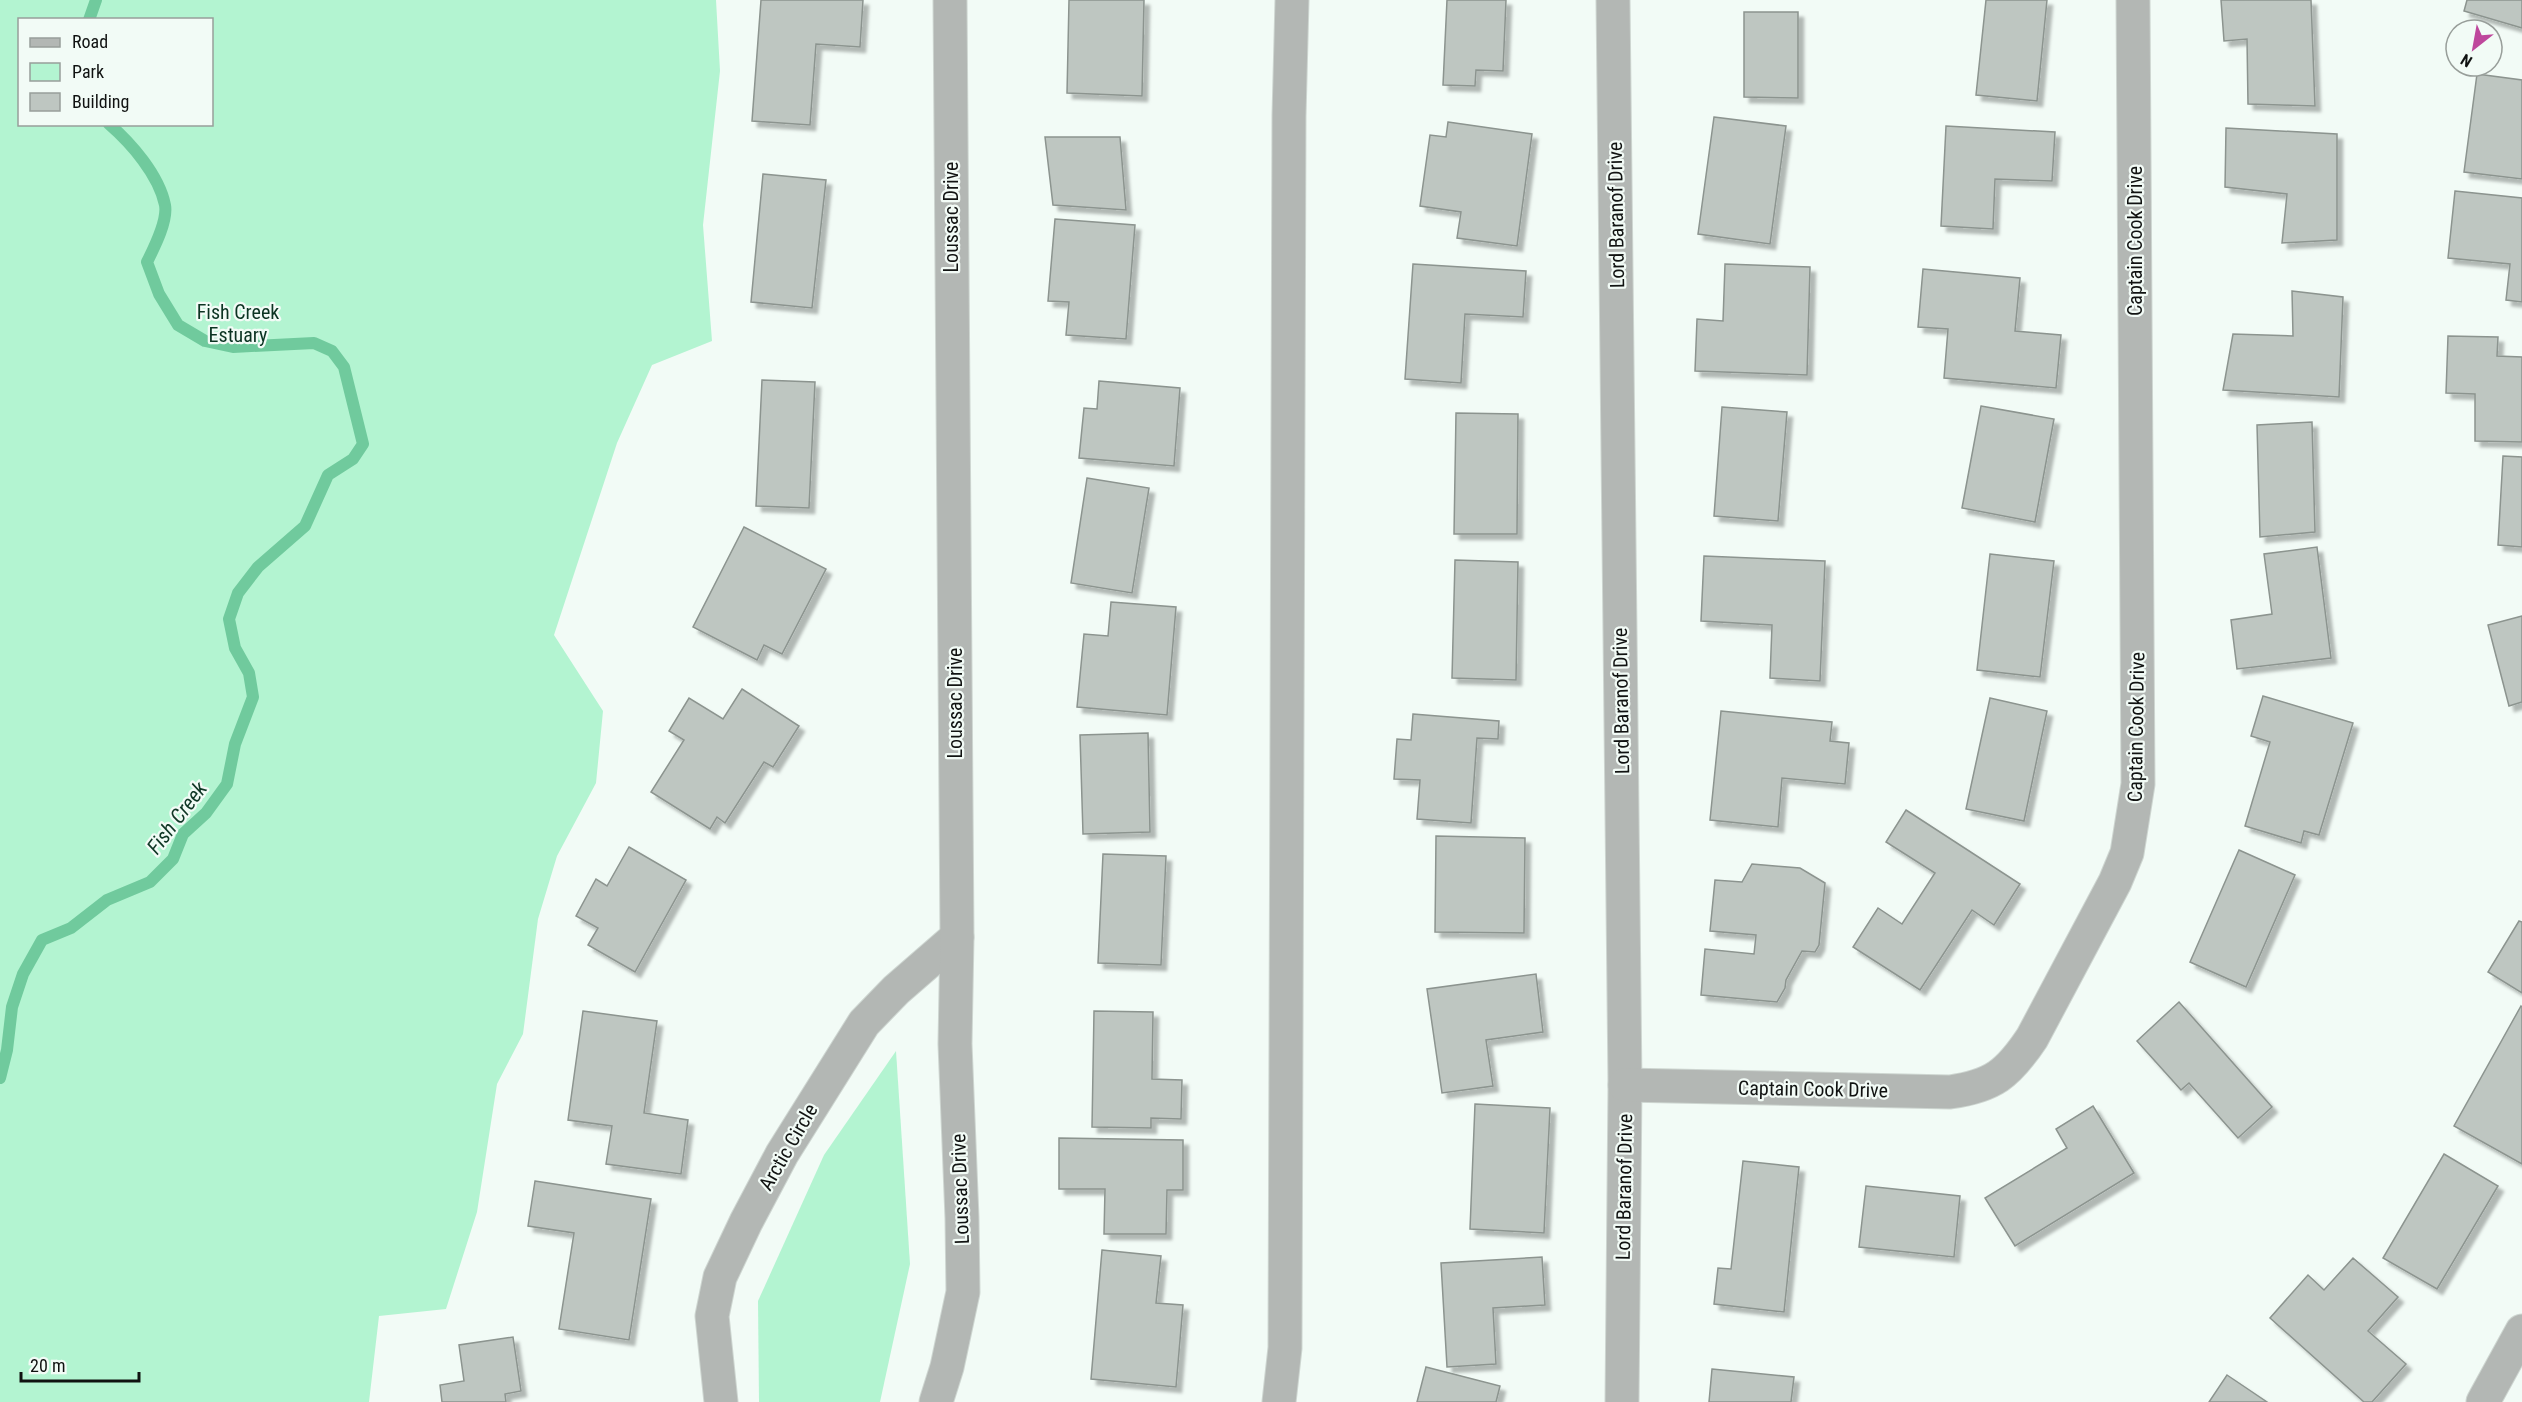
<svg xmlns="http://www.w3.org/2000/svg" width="2522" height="1402" font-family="'Roboto Condensed',sans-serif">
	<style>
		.green { fill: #b3f4d1; fill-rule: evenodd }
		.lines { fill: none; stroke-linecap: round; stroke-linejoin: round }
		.stream { stroke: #70ca9d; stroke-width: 12 }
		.building { fill: #bec6c1; stroke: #8c948f; stroke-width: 1.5; filter: url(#shadow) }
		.minor-casing { stroke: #ced6d1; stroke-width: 35 }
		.minor { stroke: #b3b7b4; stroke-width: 33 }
		.labels { text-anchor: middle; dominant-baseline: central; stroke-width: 4.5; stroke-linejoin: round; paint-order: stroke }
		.street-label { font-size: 20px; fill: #101211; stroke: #f2fbf6 }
		.park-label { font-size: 20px; fill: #0b3422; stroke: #f2fbf6 }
		.water-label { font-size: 21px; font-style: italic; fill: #0f3725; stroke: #f2fbf6 }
	</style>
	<defs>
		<filter id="shadow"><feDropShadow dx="5.5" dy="5.5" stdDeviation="1.5" flood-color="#0004"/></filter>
	</defs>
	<rect width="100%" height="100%" fill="#f2fbf6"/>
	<g class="green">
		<path d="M 0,0 L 716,0 L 720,71 L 703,225 L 712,341 L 652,365 L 617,443 L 554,635 L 603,711 L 596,783 L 557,856 L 538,919 L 523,1034 L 497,1084 L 477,1212 L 446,1309 L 379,1316 L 369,1402 L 0,1402 ZM 20,20 L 212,20 L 212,124 L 20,124 Z"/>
		<path d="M 896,1051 L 910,1264 L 880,1402 L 759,1402 L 758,1301 L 824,1155 Z"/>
	</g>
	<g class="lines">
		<g class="stream">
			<path d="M 89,20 L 96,0"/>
			<path d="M 0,1078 L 7,1050 L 12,1007 L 23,974 L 42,940 L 71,928 L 107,900 L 150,882 L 173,859 L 183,834 L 206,813 L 227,784 L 235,744 L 253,697 L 249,673 L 235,648 L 229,619 L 238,593 L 258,567 L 305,526 L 328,475 L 353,459 L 363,444 L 344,367 L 332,351 L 314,343 L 233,347 L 205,341 L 178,325 L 159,294 L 147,262 C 154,248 168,221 165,205 C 159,175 131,143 109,124"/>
		</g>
	</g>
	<g class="building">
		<path d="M 761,0 L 863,0 L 860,47 L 816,44 L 810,125 L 752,121 Z"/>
		<path d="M 1069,0 L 1144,0 L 1142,96 L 1067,93 Z"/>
		<path d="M 1447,0 L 1506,0 L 1503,71 L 1476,70 L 1475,86 L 1443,85 Z"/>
		<path d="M 1986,0 L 2047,0 L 2037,101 L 1976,95 Z"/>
		<path d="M 2221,0 L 2311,0 L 2315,106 L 2248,104 L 2247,39 L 2224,41 Z"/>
		<path d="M 2467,0 L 2522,0 L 2522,28 L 2464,11 Z"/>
		<path d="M 1744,12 L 1798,12 L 1798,98 L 1744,97 Z"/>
		<path d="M 2477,74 L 2522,80 L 2522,179 L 2464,172 Z"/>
		<path d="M 1714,117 L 1786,126 L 1770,244 L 1698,234 Z"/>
		<path d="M 1448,122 L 1532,134 L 1517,246 L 1457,238 L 1461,212 L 1420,206 L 1430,135 L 1446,137 Z"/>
		<path d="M 1946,126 L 2055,132 L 2052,181 L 1995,179 L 1993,229 L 1941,226 Z"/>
		<path d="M 2226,128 L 2337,134 L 2337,240 L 2282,243 L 2287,194 L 2225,187 Z"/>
		<path d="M 1045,137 L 1120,137 L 1126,210 L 1053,205 Z"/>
		<path d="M 763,174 L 826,180 L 812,308 L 751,302 Z"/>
		<path d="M 2455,191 L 2522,198 L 2522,302 L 2506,300 L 2510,264 L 2448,258 Z"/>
		<path d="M 1055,219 L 1135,225 L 1126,339 L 1066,335 L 1069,302 L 1048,301 Z"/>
		<path d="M 1413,264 L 1526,271 L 1523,317 L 1465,314 L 1461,383 L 1405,379 Z"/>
		<path d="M 1725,264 L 1810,267 L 1807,375 L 1695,371 L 1697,319 L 1723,321 Z"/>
		<path d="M 1923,269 L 2020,278 L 2015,331 L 2061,335 L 2056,388 L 1944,378 L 1948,329 L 1918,327 Z"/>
		<path d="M 2292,291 L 2343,297 L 2339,397 L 2223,390 L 2233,334 L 2293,336 Z"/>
		<path d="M 2448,336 L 2498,337 L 2497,356 L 2522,357 L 2522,442 L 2475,441 L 2475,394 L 2446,393 Z"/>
		<path d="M 762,380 L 815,382 L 809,508 L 756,506 Z"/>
		<path d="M 1099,381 L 1180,388 L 1174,466 L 1079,458 L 1084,408 L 1097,409 Z"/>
		<path d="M 1981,406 L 2054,419 L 2035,522 L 1962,508 Z"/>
		<path d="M 1722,407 L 1787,412 L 1778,521 L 1714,516 Z"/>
		<path d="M 1456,413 L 1518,414 L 1517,534 L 1454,534 Z"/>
		<path d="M 2312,422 L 2315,532 L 2260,537 L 2257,425 Z"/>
		<path d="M 2503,456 L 2522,457 L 2522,547 L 2498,545 Z"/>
		<path d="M 1087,478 L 1149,488 L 1132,593 L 1071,583 Z"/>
		<path d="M 744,527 L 826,569 L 782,654 L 764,645 L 757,660 L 693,627 Z"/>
		<path d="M 2317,547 L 2331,658 L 2237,669 L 2231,620 L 2272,614 L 2264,554 Z"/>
		<path d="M 1990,554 L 2054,561 L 2040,677 L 1977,670 Z"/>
		<path d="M 1704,556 L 1825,561 L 1820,681 L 1770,678 L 1772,625 L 1701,621 Z"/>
		<path d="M 1455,560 L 1518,562 L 1516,680 L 1452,678 Z"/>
		<path d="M 1111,602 L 1176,607 L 1167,715 L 1077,707 L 1084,634 L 1108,636 Z"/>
		<path d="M 2522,616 L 2522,702 L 2509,706 L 2488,625 Z"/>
		<path d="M 742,689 L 799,726 L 773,767 L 764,762 L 725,823 L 717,817 L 710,829 L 651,792 L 684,740 L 669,731 L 689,698 L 723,719 Z"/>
		<path d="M 2263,696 L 2353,723 L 2319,835 L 2304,831 L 2301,843 L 2245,826 L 2270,742 L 2251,736 Z"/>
		<path d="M 1990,698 L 2047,711 L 2024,821 L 1966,809 Z"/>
		<path d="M 1721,711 L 1832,722 L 1830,741 L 1849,743 L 1845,784 L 1782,778 L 1778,827 L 1710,820 Z"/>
		<path d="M 1413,714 L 1499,721 L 1498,739 L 1477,738 L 1471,823 L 1417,819 L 1420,780 L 1394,779 L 1397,739 L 1411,740 Z"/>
		<path d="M 1148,733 L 1150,832 L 1083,834 L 1080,735 Z"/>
		<path d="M 1906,810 L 2020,884 L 1994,925 L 1972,910 L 1920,990 L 1853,947 L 1878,908 L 1902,924 L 1935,873 L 1886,842 Z"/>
		<path d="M 1436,836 L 1525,838 L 1524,933 L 1435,932 Z"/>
		<path d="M 629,847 L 686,880 L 635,972 L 588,945 L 598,928 L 576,916 L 596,879 L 607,886 Z"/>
		<path d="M 2239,850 L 2295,875 L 2246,987 L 2190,962 Z"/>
		<path d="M 1103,854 L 1166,856 L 1161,965 L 1098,963 Z"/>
		<path d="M 1752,864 L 1800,868 L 1825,883 L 1819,945 L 1815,952 L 1802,951 L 1786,980 L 1785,988 L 1777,1002 L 1701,995 L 1705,949 L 1754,954 L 1756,935 L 1710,931 L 1715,880 L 1742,882 Z"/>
		<path d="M 2519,921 L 2522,922 L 2522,993 L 2488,972 Z"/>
		<path d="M 1536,974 L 1543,1032 L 1486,1040 L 1493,1086 L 1442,1093 L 1427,989 Z"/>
		<path d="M 2179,1002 L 2272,1107 L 2238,1138 L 2189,1083 L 2181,1090 L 2137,1041 Z"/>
		<path d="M 2521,1006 L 2522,1007 L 2522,1164 L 2454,1126 Z"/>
		<path d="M 583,1011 L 657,1021 L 644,1113 L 688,1120 L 681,1174 L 606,1164 L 612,1126 L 568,1120 Z"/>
		<path d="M 1094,1011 L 1153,1012 L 1152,1079 L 1182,1080 L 1181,1119 L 1151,1118 L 1151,1128 L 1092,1127 Z"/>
		<path d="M 1475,1104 L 1550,1108 L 1544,1233 L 1470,1229 Z"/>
		<path d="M 2093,1106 L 2134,1173 L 2015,1246 L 1985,1198 L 2067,1148 L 2056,1129 Z"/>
		<path d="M 1059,1138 L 1183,1140 L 1183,1190 L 1167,1190 L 1166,1234 L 1104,1234 L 1105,1189 L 1059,1189 Z"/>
		<path d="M 2444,1154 L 2498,1186 L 2437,1289 L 2383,1258 Z"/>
		<path d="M 1743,1161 L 1799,1167 L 1784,1312 L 1714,1304 L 1718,1268 L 1731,1269 Z"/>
		<path d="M 535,1181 L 651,1199 L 629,1340 L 559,1329 L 574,1233 L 528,1226 Z"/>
		<path d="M 1866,1186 L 1960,1196 L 1954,1257 L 1859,1247 Z"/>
		<path d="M 1102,1250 L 1161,1256 L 1156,1303 L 1183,1305 L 1176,1387 L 1091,1379 Z"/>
		<path d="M 1542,1257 L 1545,1305 L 1493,1308 L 1496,1364 L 1447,1367 L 1441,1263 Z"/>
		<path d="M 2353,1258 L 2398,1297 L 2368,1331 L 2406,1364 L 2372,1402 L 2364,1402 L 2270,1318 L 2308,1275 L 2324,1290 Z"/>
		<path d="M 513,1337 L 521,1391 L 505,1394 L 506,1402 L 442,1402 L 440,1385 L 464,1381 L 459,1345 Z"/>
		<path d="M 1426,1367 L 1500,1386 L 1496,1402 L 1417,1402 Z"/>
		<path d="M 1712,1369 L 1794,1377 L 1791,1402 L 1709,1402 Z"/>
		<path d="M 2227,1375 L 2267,1402 L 2209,1402 Z"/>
	</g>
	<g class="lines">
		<g class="minor-casing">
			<g id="minor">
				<path d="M 1613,0 L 1625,1085 L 1622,1402"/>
				<path d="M 1625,1085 L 1950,1092 C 1993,1086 2008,1074 2032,1038 L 2115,882 L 2127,853 L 2138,784 L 2133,0"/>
				<path d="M 721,1402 L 712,1316 L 720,1277 L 746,1222 L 782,1154 L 864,1023 L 896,990 L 957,937"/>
				<path d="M 936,1402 L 947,1367 L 963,1292 L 962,1218 L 955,1044 L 957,937 L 950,0"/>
				<path d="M 1279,1402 L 1285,1348 L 1289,116 L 1292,0"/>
				<path d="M 2483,1402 L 2522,1331"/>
			</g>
		</g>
		<use href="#minor" class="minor"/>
	</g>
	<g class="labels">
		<g class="street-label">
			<text transform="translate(1616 215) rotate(-91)">Lord Baranof Drive</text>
			<text transform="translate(951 217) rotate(-90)">Loussac Drive</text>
			<text transform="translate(2135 241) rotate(-90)">Captain Cook Drive</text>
			<text transform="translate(1621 701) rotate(-91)">Lord Baranof Drive</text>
			<text transform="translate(955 703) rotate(-90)">Loussac Drive</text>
			<text transform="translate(2136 727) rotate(-89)">Captain Cook Drive</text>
			<text transform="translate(1813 1089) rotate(1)">Captain Cook Drive</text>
			<text transform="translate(788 1147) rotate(-60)">Arctic Circle</text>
			<text transform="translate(1624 1187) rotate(-89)">Lord Baranof Drive</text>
			<text transform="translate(960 1189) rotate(-92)">Loussac Drive</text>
		</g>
		<g class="park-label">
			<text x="238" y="312">Fish Creek<tspan x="238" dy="23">Estuary</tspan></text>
		</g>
		<g class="water-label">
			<text transform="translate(177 818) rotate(-53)">Fish Creek</text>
		</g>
	</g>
	<rect x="18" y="18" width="195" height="108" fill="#f2fbf6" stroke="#989e9a" stroke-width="1.5"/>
	<rect x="30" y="38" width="30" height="9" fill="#b3b7b4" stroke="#989e9a" stroke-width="1.5"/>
	<text x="72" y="48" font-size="18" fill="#101211">Road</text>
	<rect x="30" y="63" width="30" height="18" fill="#b3f4d1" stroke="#989e9a" stroke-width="1.5"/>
	<text x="72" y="78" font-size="18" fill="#101211">Park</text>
	<rect x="30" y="93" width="30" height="18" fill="#bec6c1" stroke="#989e9a" stroke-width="1.5"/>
	<text x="72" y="108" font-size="18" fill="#101211">Building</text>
	<g transform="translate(2474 48) rotate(211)"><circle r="28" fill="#f2fbf6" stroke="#989e9a" stroke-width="1.5"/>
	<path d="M0-4.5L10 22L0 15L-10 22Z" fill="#be479c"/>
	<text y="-9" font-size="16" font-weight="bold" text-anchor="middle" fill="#101211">N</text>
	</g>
	<path d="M21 1372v9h118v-9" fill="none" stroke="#101211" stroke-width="3"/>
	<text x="30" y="1372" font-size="18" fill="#101211" stroke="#f2fbf6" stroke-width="4.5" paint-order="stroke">20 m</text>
</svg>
